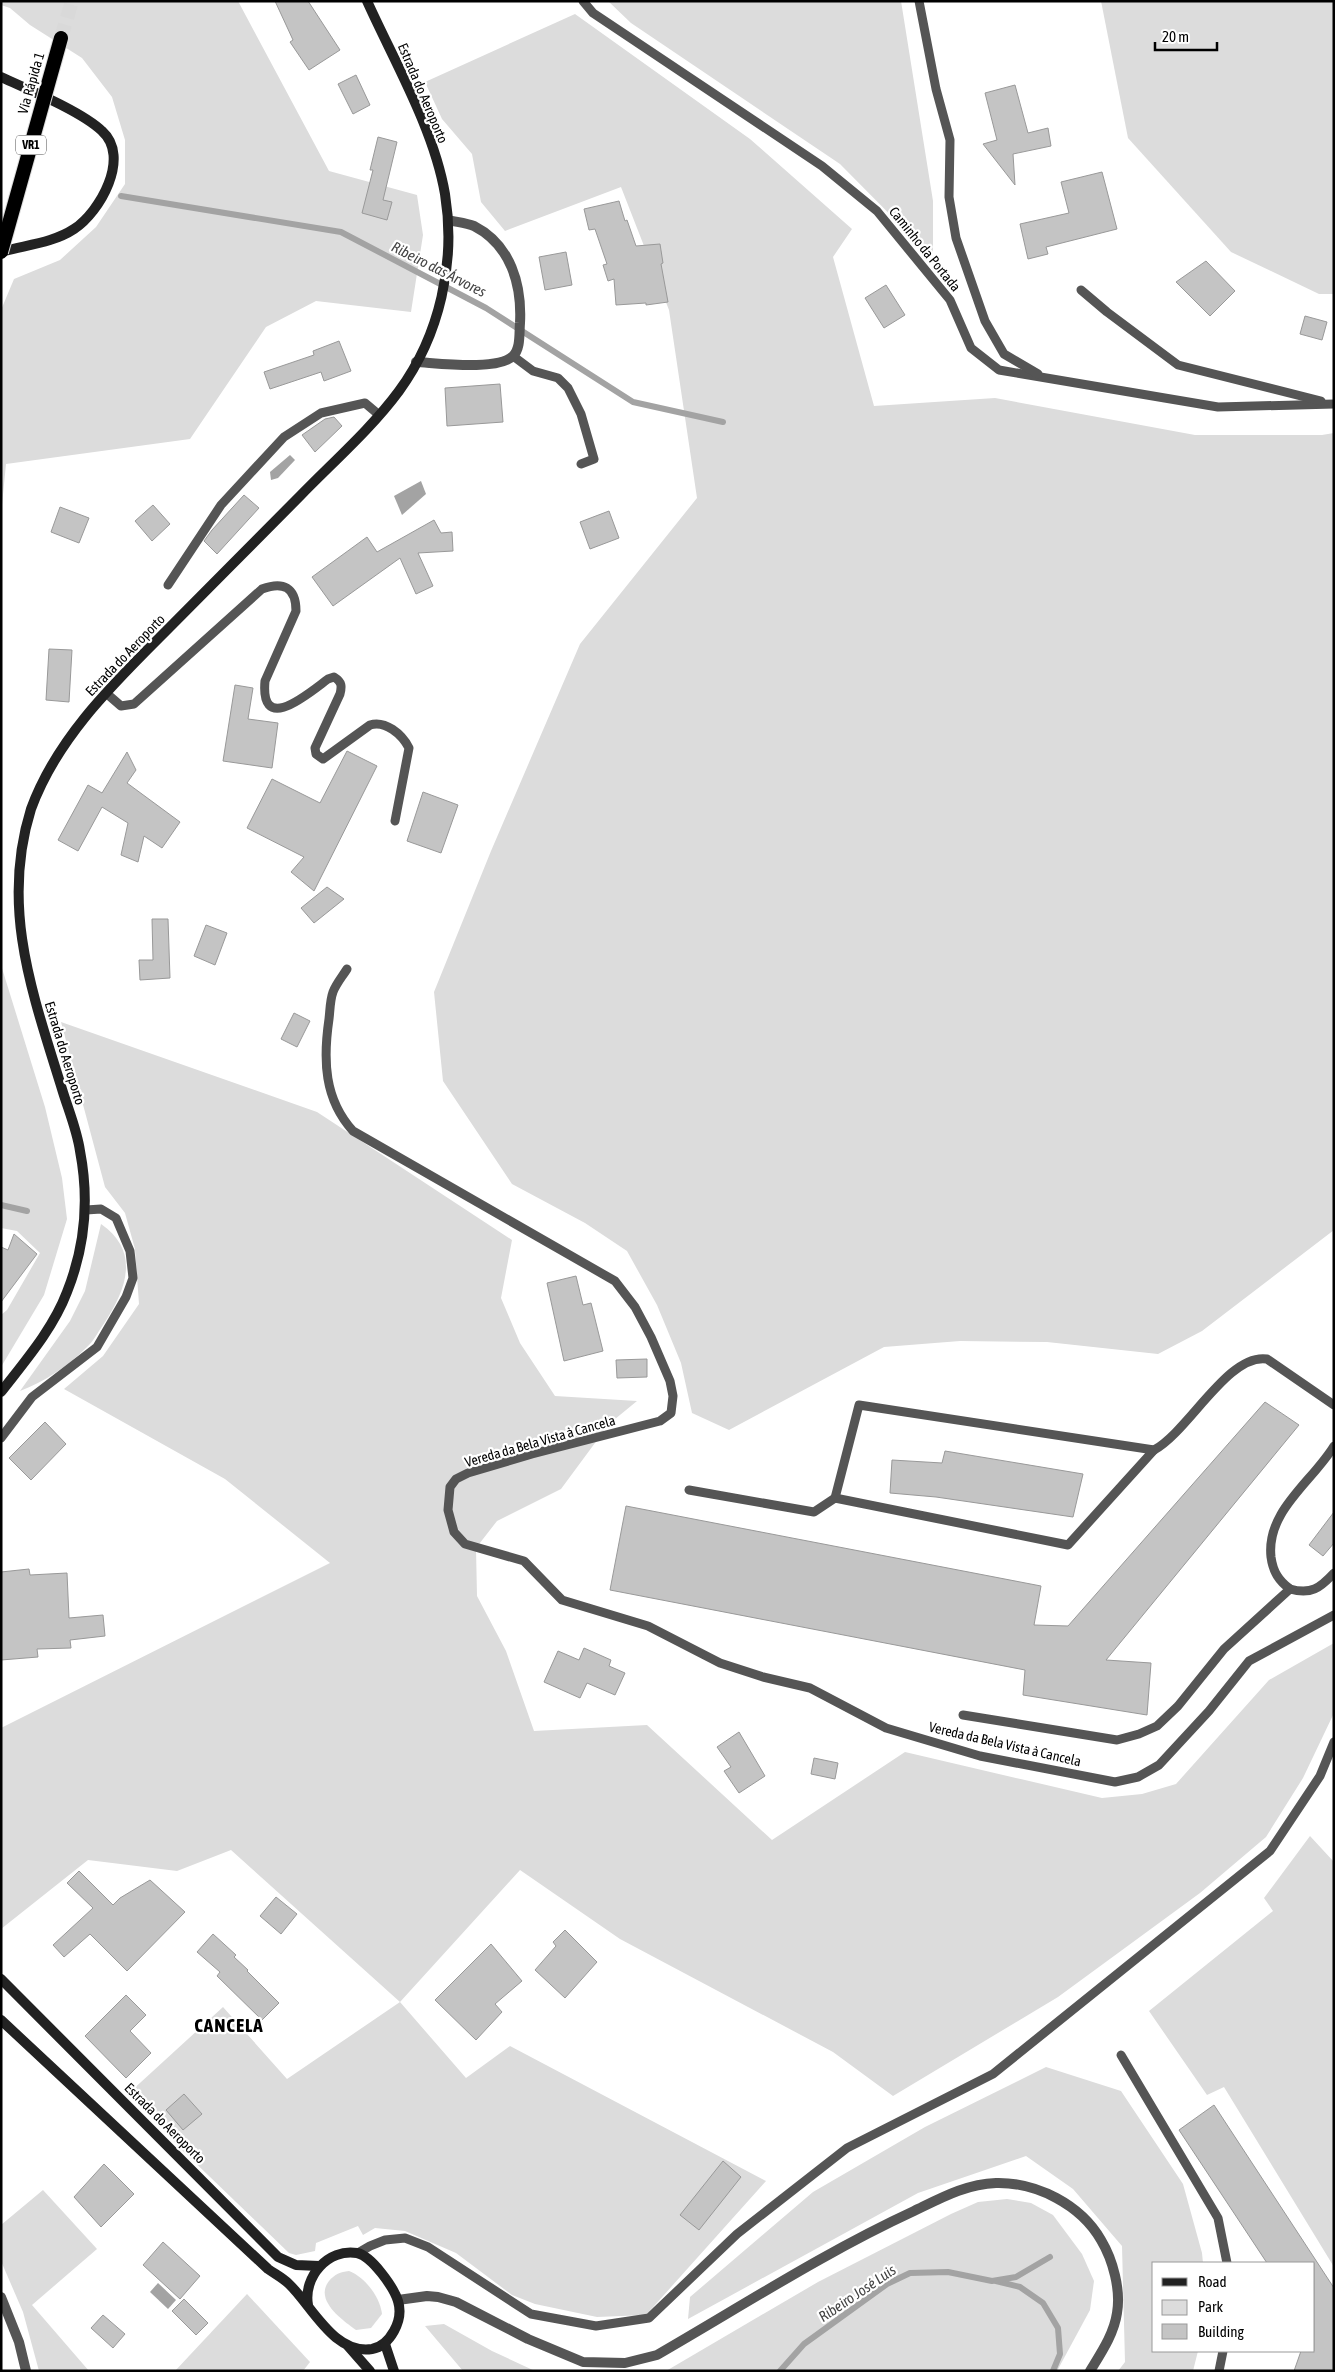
<svg xmlns="http://www.w3.org/2000/svg" width="1335" height="2372" font-family="'Asap Condensed',sans-serif">
	<style>
		.green { fill: #dcdcdc }
		.water { fill: #a3a3a3 }
		.lines { fill: none; stroke-linecap: round; stroke-linejoin: round }
		.stream { stroke: #a3a3a3; stroke-width: 6 }
		.building { fill: #c4c4c4; stroke: #999 }
		.trunk-tunnel { stroke: #d9d9d9; stroke-width: 14; stroke-dasharray: 14 7; stroke-linecap: butt }
		.service { stroke: #555; stroke-width: 9 }
		.minor { stroke: #555; stroke-width: 10 }
		.tertiary { stroke: #555; stroke-width: 10 }
		.secondary { stroke: #222; stroke-width: 10 }
		.trunk-bridge-casing { stroke: #dbdbdb; stroke-width: 16; stroke-linecap: butt }
		.trunk-bridge { stroke: #000; stroke-width: 14 }
		.labels { text-anchor: middle; dominant-baseline: central; stroke-width: 4.5; stroke-linejoin: round; paint-order: stroke }
		.shield { fill: #fff; stroke: #4c4c4c; stroke-width: 1 }
		.shield-label { font-size: 12px; font-weight: bold; fill: #000 }
		.street-label { font-size: 14px; fill: #000; stroke: #fff }
		.water-label { font-size: 15px; font-style: italic; fill: #444; stroke: #fff }
		.district-label { font-size: 19px; font-weight: bold; letter-spacing: 1px; fill: #000; stroke: #fff }
	</style>
	<rect width="100%" height="100%" fill="#fff"/>
	<g class="green">
		<path d="M 1,1 L 238,1 L 329,171 L 417,195 L 423,235 L 411,312 L 316,301 L 266,327 L 190,439 L 6,464 L 1,515 L 1,310 L 14,279 L 60,260 L 96,227 L 125,184 L 125,140 L 112,97 L 82,58 L 30,25 L 10,8 L 1,5 Z"/>
		<path d="M 608,1 L 901,1 L 933,201 L 933,258 L 840,164 L 631,23 Z"/>
		<path d="M 1101,1 L 1334,1 L 1334,294 L 1319,294 L 1231,252 L 1128,138 Z"/>
		<path d="M 575,14 L 750,139 L 852,229 L 833,257 L 874,406 L 995,398 L 1195,435 L 1322,435 L 1334,433 L 1334,1230 L 1202,1331 L 1158,1354 L 1047,1342 L 960,1341 L 884,1347 L 729,1430 L 692,1413 L 681,1363 L 657,1305 L 627,1251 L 585,1223 L 512,1184 L 443,1081 L 434,992 L 491,851 L 580,644 L 697,498 L 669,310 L 621,187 L 505,231 L 481,202 L 472,154 L 442,119 L 425,82 Z"/>
		<path d="M 1,965 L 45,1107 L 62,1178 L 67,1219 L 44,1295 L 1,1367 L 1,1315 L 7,1310 L 40,1253 L 17,1231 L 1,1228 Z"/>
		<path d="M 61,1022 L 317,1112 L 512,1240 L 501,1298 L 520,1343 L 555,1396 L 637,1401 L 609,1424 L 561,1489 L 497,1521 L 476,1548 L 477,1596 L 506,1651 L 534,1731 L 647,1725 L 772,1840 L 905,1752 L 1102,1798 L 1142,1794 L 1176,1784 L 1269,1680 L 1334,1643 L 1334,1713 L 1303,1778 L 1266,1837 L 1200,1893 L 1058,1997 L 893,2096 L 833,2052 L 620,1939 L 520,1870 L 400,2002 L 466,2078 L 510,2046 L 766,2181 L 646,2315 L 597,2317 L 535,2304 L 512,2295 L 456,2253 L 405,2231 L 375,2228 L 363,2235 L 358,2226 L 316,2243 L 315,2251 L 296,2255 L 289,2253 L 183,2151 L 129,2093 L 223,2007 L 287,2079 L 400,2002 L 231,1850 L 177,1871 L 88,1860 L 1,1929 L 1,1728 L 330,1563 L 225,1479 L 64,1389 L 103,1356 L 139,1304 L 135,1249 L 125,1213 L 105,1187 Z"/>
		<path d="M 101,1224 C 140,1251 127,1288 105,1322 C 99,1330 94,1341 87,1347 C 68,1366 44,1382 20,1391 L 70,1321 L 85,1291 Z"/>
		<path d="M 1310,1836 L 1334,1862 L 1334,2267 L 1224,2087 L 1207,2095 L 1149,2011 L 1273,1911 L 1264,1898 Z"/>
		<path d="M 1046,2067 L 1121,2091 L 1183,2184 L 1202,2253 L 1203,2263 L 1154,2263 L 1154,2351 L 1198,2351 L 1193,2371 L 1118,2371 L 1125,2362 L 1122,2246 L 1073,2189 L 1026,2156 L 918,2193 L 688,2319 L 690,2297 L 813,2192 L 925,2127 Z"/>
		<path d="M 43,2190 L 97,2249 L 32,2305 L 89,2371 L 39,2371 L 23,2312 L 1,2261 L 1,2225 Z"/>
		<path d="M 1007,2199 L 1031,2203 L 1053,2215 L 1082,2254 L 1094,2281 L 1090,2310 L 1057,2371 L 666,2371 L 818,2282 L 951,2214 L 978,2202 Z"/>
		<path d="M 349,2271 C 365,2277 380,2297 382,2314 L 371,2328 L 356,2330 C 342,2320 314,2300 329,2281 C 335,2274 340,2272 349,2271 Z"/>
		<path d="M 247,2294 L 310,2362 L 303,2371 L 175,2371 Z"/>
		<path d="M 444,2324 L 492,2351 L 535,2371 L 463,2371 L 425,2326 Z"/>
	</g>
	<g class="water">
		<path d="M 290,455 L 295,460 L 278,478 L 271,480 L 270,472 Z"/>
		<path d="M 421,481 L 426,494 L 402,515 L 394,496 Z"/>
		<path d="M 158,2283 L 176,2300 L 168,2309 L 150,2292 Z"/>
	</g>
	<g class="lines">
		<g class="stream">
			<path d="M 121,196 L 341,232 L 486,308 L 633,402 L 723,422"/>
			<path d="M 1,1205 L 27,1211"/>
			<path d="M 996,2281 L 1020,2287 L 1043,2303 L 1058,2328 L 1060,2354 L 1053,2371"/>
			<path d="M 780,2371 L 804,2344 L 887,2284 L 910,2273 L 948,2272 L 992,2281 L 1016,2277 L 1050,2257"/>
		</g>
	</g>
	<g class="building">
		<path d="M 275,1 L 308,1 L 340,50 L 309,70 L 290,42 L 293,40 Z"/>
		<path d="M 356,75 L 370,105 L 353,114 L 338,84 Z"/>
		<path d="M 1015,85 L 1028,133 L 1048,128 L 1051,146 L 1013,154 L 1015,185 L 983,144 L 997,140 L 985,93 Z"/>
		<path d="M 378,137 L 397,142 L 383,200 L 392,202 L 387,220 L 362,213 L 373,170 L 370,170 Z"/>
		<path d="M 1102,172 L 1117,229 L 1046,247 L 1048,254 L 1028,259 L 1020,224 L 1069,213 L 1061,182 Z"/>
		<path d="M 619,201 L 625,221 L 627,220 L 636,246 L 660,244 L 663,263 L 661,264 L 668,302 L 646,305 L 646,303 L 616,305 L 614,279 L 608,281 L 603,265 L 607,264 L 595,229 L 589,230 L 584,209 Z"/>
		<path d="M 566,252 L 572,285 L 545,290 L 539,257 Z"/>
		<path d="M 1206,261 L 1235,291 L 1210,316 L 1176,282 Z"/>
		<path d="M 886,285 L 905,315 L 884,328 L 865,298 Z"/>
		<path d="M 1305,316 L 1327,322 L 1322,340 L 1300,334 Z"/>
		<path d="M 339,341 L 351,371 L 324,381 L 321,372 L 270,389 L 264,372 L 314,355 L 313,351 Z"/>
		<path d="M 500,384 L 503,422 L 447,426 L 445,388 Z"/>
		<path d="M 334,417 L 342,426 L 315,452 L 302,435 L 325,419 Z"/>
		<path d="M 244,495 L 259,508 L 217,554 L 204,541 L 212,530 Z"/>
		<path d="M 153,505 L 170,524 L 152,541 L 135,521 Z"/>
		<path d="M 60,507 L 89,518 L 79,543 L 51,532 Z"/>
		<path d="M 609,511 L 619,538 L 590,549 L 580,522 Z"/>
		<path d="M 434,520 L 441,533 L 452,532 L 453,551 L 418,553 L 433,586 L 416,594 L 400,558 L 333,606 L 312,577 L 367,537 L 377,552 Z"/>
		<path d="M 49,649 L 72,650 L 69,702 L 46,700 Z"/>
		<path d="M 235,685 L 253,688 L 248,719 L 278,723 L 272,768 L 223,761 Z"/>
		<path d="M 347,751 L 377,766 L 314,891 L 291,872 L 304,857 L 247,828 L 272,779 L 320,803 Z"/>
		<path d="M 127,752 L 136,770 L 127,783 L 180,822 L 162,848 L 144,836 L 138,862 L 121,855 L 128,823 L 102,807 L 78,851 L 58,840 L 88,785 L 102,793 Z"/>
		<path d="M 423,792 L 458,805 L 441,853 L 407,841 Z"/>
		<path d="M 327,887 L 344,899 L 314,923 L 301,908 Z"/>
		<path d="M 152,919 L 168,919 L 170,978 L 140,980 L 139,960 L 153,960 Z"/>
		<path d="M 206,925 L 227,933 L 215,965 L 194,956 Z"/>
		<path d="M 294,1013 L 310,1021 L 297,1047 L 281,1039 Z"/>
		<path d="M 14,1234 L 37,1254 L 1,1302 L 1,1247 L 8,1250 Z"/>
		<path d="M 576,1276 L 583,1305 L 591,1303 L 603,1351 L 564,1361 L 547,1283 Z"/>
		<path d="M 647,1359 L 647,1377 L 617,1378 L 616,1360 Z"/>
		<path d="M 1265,1402 L 1299,1425 L 1106,1660 L 1151,1663 L 1147,1715 L 1023,1695 L 1025,1670 L 610,1590 L 626,1506 L 1041,1586 L 1034,1625 L 1068,1626 Z"/>
		<path d="M 45,1422 L 66,1444 L 31,1480 L 9,1458 Z"/>
		<path d="M 945,1451 L 1083,1474 L 1073,1517 L 936,1497 L 890,1493 L 892,1460 L 942,1463 Z"/>
		<path d="M 1334,1512 L 1334,1543 L 1323,1556 L 1309,1545 Z"/>
		<path d="M 29,1569 L 30,1575 L 67,1573 L 69,1618 L 103,1615 L 105,1636 L 70,1640 L 71,1648 L 37,1649 L 38,1657 L 1,1660 L 1,1572 Z"/>
		<path d="M 584,1648 L 611,1660 L 609,1666 L 625,1673 L 615,1695 L 587,1683 L 580,1698 L 544,1682 L 558,1651 L 579,1660 Z"/>
		<path d="M 739,1732 L 765,1776 L 739,1793 L 724,1771 L 731,1767 L 717,1747 Z"/>
		<path d="M 814,1758 L 838,1763 L 835,1779 L 811,1774 Z"/>
		<path d="M 79,1871 L 113,1905 L 120,1898 L 150,1880 L 185,1912 L 127,1971 L 90,1934 L 64,1957 L 53,1945 L 93,1908 L 67,1883 Z"/>
		<path d="M 276,1897 L 297,1914 L 281,1934 L 260,1916 Z"/>
		<path d="M 565,1930 L 597,1962 L 565,1998 L 535,1970 L 556,1946 L 553,1942 Z"/>
		<path d="M 213,1934 L 236,1955 L 234,1957 L 248,1970 L 247,1971 L 279,2003 L 262,2020 L 217,1976 L 220,1972 L 197,1952 Z"/>
		<path d="M 491,1944 L 522,1981 L 495,2004 L 502,2012 L 476,2040 L 435,2000 Z"/>
		<path d="M 126,1995 L 146,2015 L 130,2031 L 151,2053 L 126,2078 L 85,2036 Z"/>
		<path d="M 184,2094 L 202,2114 L 183,2130 L 166,2110 Z"/>
		<path d="M 1214,2105 L 1334,2288 L 1334,2371 L 1294,2371 L 1301,2351 L 1314,2351 L 1314,2263 L 1267,2263 L 1179,2130 Z"/>
		<path d="M 723,2161 L 741,2177 L 699,2230 L 680,2215 Z"/>
		<path d="M 104,2164 L 134,2194 L 101,2227 L 74,2197 Z"/>
		<path d="M 163,2242 L 200,2276 L 180,2299 L 143,2265 Z"/>
		<path d="M 184,2299 L 208,2323 L 196,2335 L 172,2311 Z"/>
		<path d="M 103,2315 L 125,2334 L 113,2348 L 91,2328 Z"/>
	</g>
	<g class="lines">
		<path class="trunk-tunnel" d="M 61,38 L 72,1"/>
		<g class="service">
			<path d="M 583,1 L 593,13 L 822,166 L 877,211 L 950,300 L 971,348 L 999,370 L 1218,407 L 1334,404"/>
			<path d="M 919,1 L 936,89 L 950,140 L 949,197 L 956,238 L 985,321 L 1004,354 L 1038,374"/>
			<path d="M 1081,290 L 1107,312 L 1178,365 L 1321,401"/>
			<path d="M 513,356 L 533,371 L 558,378 L 568,388 L 581,414 L 594,459 L 581,464"/>
			<path d="M 168,585 L 221,505 L 284,437 L 321,413 L 365,403 L 378,414"/>
			<path d="M 106,693 L 121,706 L 134,704 L 262,589 C 283,581 296,587 296,611 L 265,681 C 260,736 309,693 328,679 L 334,677 C 342,682 342,686 340,694 L 315,748 L 316,754 L 323,759 L 370,725 C 385,720 402,734 409,748 L 395,821"/>
			<path d="M 347,969 C 342,977 336,984 333,992 C 330,1000 330,1011 329,1019 C 323,1060 324,1099 353,1131 L 615,1281 L 635,1307 L 651,1337 L 670,1381 L 673,1396 L 671,1413 L 660,1421 L 532,1454 L 468,1473 L 456,1479 L 450,1487 L 448,1510 L 454,1532 L 465,1544 L 524,1561 L 562,1600 L 648,1626 L 720,1663 L 763,1677 L 810,1688 L 886,1728 L 980,1756 L 1115,1782 L 1138,1777 L 1159,1765 L 1209,1711 L 1249,1661 L 1334,1615"/>
			<path d="M 1,1438 L 32,1397 L 97,1347 L 126,1297 L 133,1278 L 130,1251 L 116,1218 L 101,1209 L 86,1210"/>
			<path d="M 689,1490 L 814,1512 L 835,1498 L 1068,1545 L 1154,1450 C 1189,1431 1228,1353 1267,1359 L 1334,1405"/>
			<path d="M 835,1498 L 859,1405 L 1154,1450"/>
			<path d="M 1290,1589 C 1279,1581 1273,1572 1271,1557 C 1266,1511 1312,1482 1334,1446"/>
			<path d="M 963,1715 L 1117,1740 L 1139,1734 L 1157,1726 L 1178,1706 L 1224,1649 L 1290,1589 C 1311,1595 1320,1588 1334,1573"/>
			<path d="M 1121,2055 L 1218,2218 L 1227,2263"/>
			<path d="M 358,2253 L 370,2246 L 385,2240 L 405,2238 L 428,2247 L 531,2314 L 596,2326 L 649,2318 L 737,2234 L 847,2148 L 993,2074 L 1270,1851 L 1320,1776 L 1334,1742"/>
			<path d="M 1219,2371 L 1223,2351"/>
		</g>
		<g class="minor">
			<path d="M 416,362 C 437,363 498,371 513,356 C 521,348 519,333 520,323 C 522,285 511,245 474,226 C 466,223 456,222 448,220"/>
			<path d="M 1,2297 L 19,2342 L 26,2371"/>
		</g>
		<path class="tertiary" d="M 398,2300 L 427,2296 L 438,2297 L 456,2302 L 528,2339 L 583,2362 L 625,2363 L 657,2355 C 742,2306 825,2252 914,2211 C 941,2198 966,2184 996,2183 C 1037,2182 1081,2205 1101,2240 C 1113,2260 1121,2290 1117,2313 C 1114,2334 1101,2353 1090,2371"/>
		<g class="secondary">
			<path d="M 1,77 C 29,90 81,111 102,131 C 131,157 100,212 74,229 C 53,243 25,245 1,252"/>
			<path d="M 1,1392 C 25,1361 53,1329 67,1292 C 85,1247 89,1198 80,1151 C 77,1130 68,1109 62,1089 C 33,995 0,908 31,809 C 57,738 112,685 165,632 C 210,587 255,541 300,496 C 333,462 371,429 399,391 C 440,335 456,262 445,194 C 434,129 394,61 367,1"/>
			<path d="M 1,1979 L 278,2257 L 296,2265 L 319,2266"/>
			<path d="M 1,2020 L 268,2269 C 275,2274 283,2278 289,2284 C 312,2306 334,2355 372,2349 C 383,2347 389,2340 394,2331 C 399,2322 401,2311 398,2301 C 394,2288 372,2256 357,2253 C 328,2248 303,2277 308,2305"/>
			<path d="M 385,2344 L 394,2371"/>
			<path d="M 348,2346 L 370,2371"/>
		</g>
		<g class="trunk-bridge-casing">
			<path id="trunk-bridge" d="M 1,252 L 61,38"/>
		</g>
		<use href="#trunk-bridge" class="trunk-bridge"/>
	</g>
	<g class="labels">
		<rect class="shield" x="16" y="135.5" width="30" height="19" rx="4"/>
		<g class="shield-label">
			<text x="31" y="145">VR1</text>
		</g>
		<g class="street-label">
			<text transform="translate(31 83) rotate(-74)">Via Rápida 1</text>
			<text transform="translate(423 93) rotate(67)">Estrada do Aeroporto</text>
			<text transform="translate(925 249) rotate(51)">Caminho da Portada</text>
			<text transform="translate(125 655) rotate(-46)">Estrada do Aeroporto</text>
			<text transform="translate(65 1053) rotate(73)">Estrada do Aeroporto</text>
			<text transform="translate(540 1441) rotate(-16)">Vereda da Bela Vista à Cancela</text>
			<text transform="translate(1005 1744) rotate(13)">Vereda da Bela Vista à Cancela</text>
			<text transform="translate(165 2123) rotate(45)">Estrada do Aeroporto</text>
		</g>
		<g class="water-label">
			<text transform="translate(439 269) rotate(27)">Ribeiro das Árvores</text>
			<text transform="translate(857 2293) rotate(-34)">Ribeiro José Luis</text>
		</g>
		<g class="district-label">
			<text x="229" y="2025">CANCELA</text>
		</g>
	</g>
	<rect width="1335" height="2372" fill="none" stroke="#000000" stroke-width="5"/>
	<rect x="1152" y="2262" width="162" height="90" fill="#ffffff" stroke="#999999"/>
	<rect x="1162" y="2278" width="25" height="8" fill="#222222" stroke="#999999"/>
	<text x="1198" y="2287" font-size="15" fill="#000000">Road</text>
	<rect x="1162" y="2300" width="25" height="15" fill="#dcdcdc" stroke="#999999"/>
	<text x="1198" y="2312" font-size="15" fill="#000000">Park</text>
	<rect x="1162" y="2324" width="25" height="15" fill="#c4c4c4" stroke="#999999"/>
	<text x="1198" y="2337" font-size="15" fill="#000000">Building</text>
	<path d="M1155 42v8h62v-8" fill="none" stroke="#000000" stroke-width="2.5"/>
	<text x="1162" y="42" font-size="15" fill="#000000" stroke="#ffffff" stroke-width="4" paint-order="stroke">20 m</text>
</svg>
